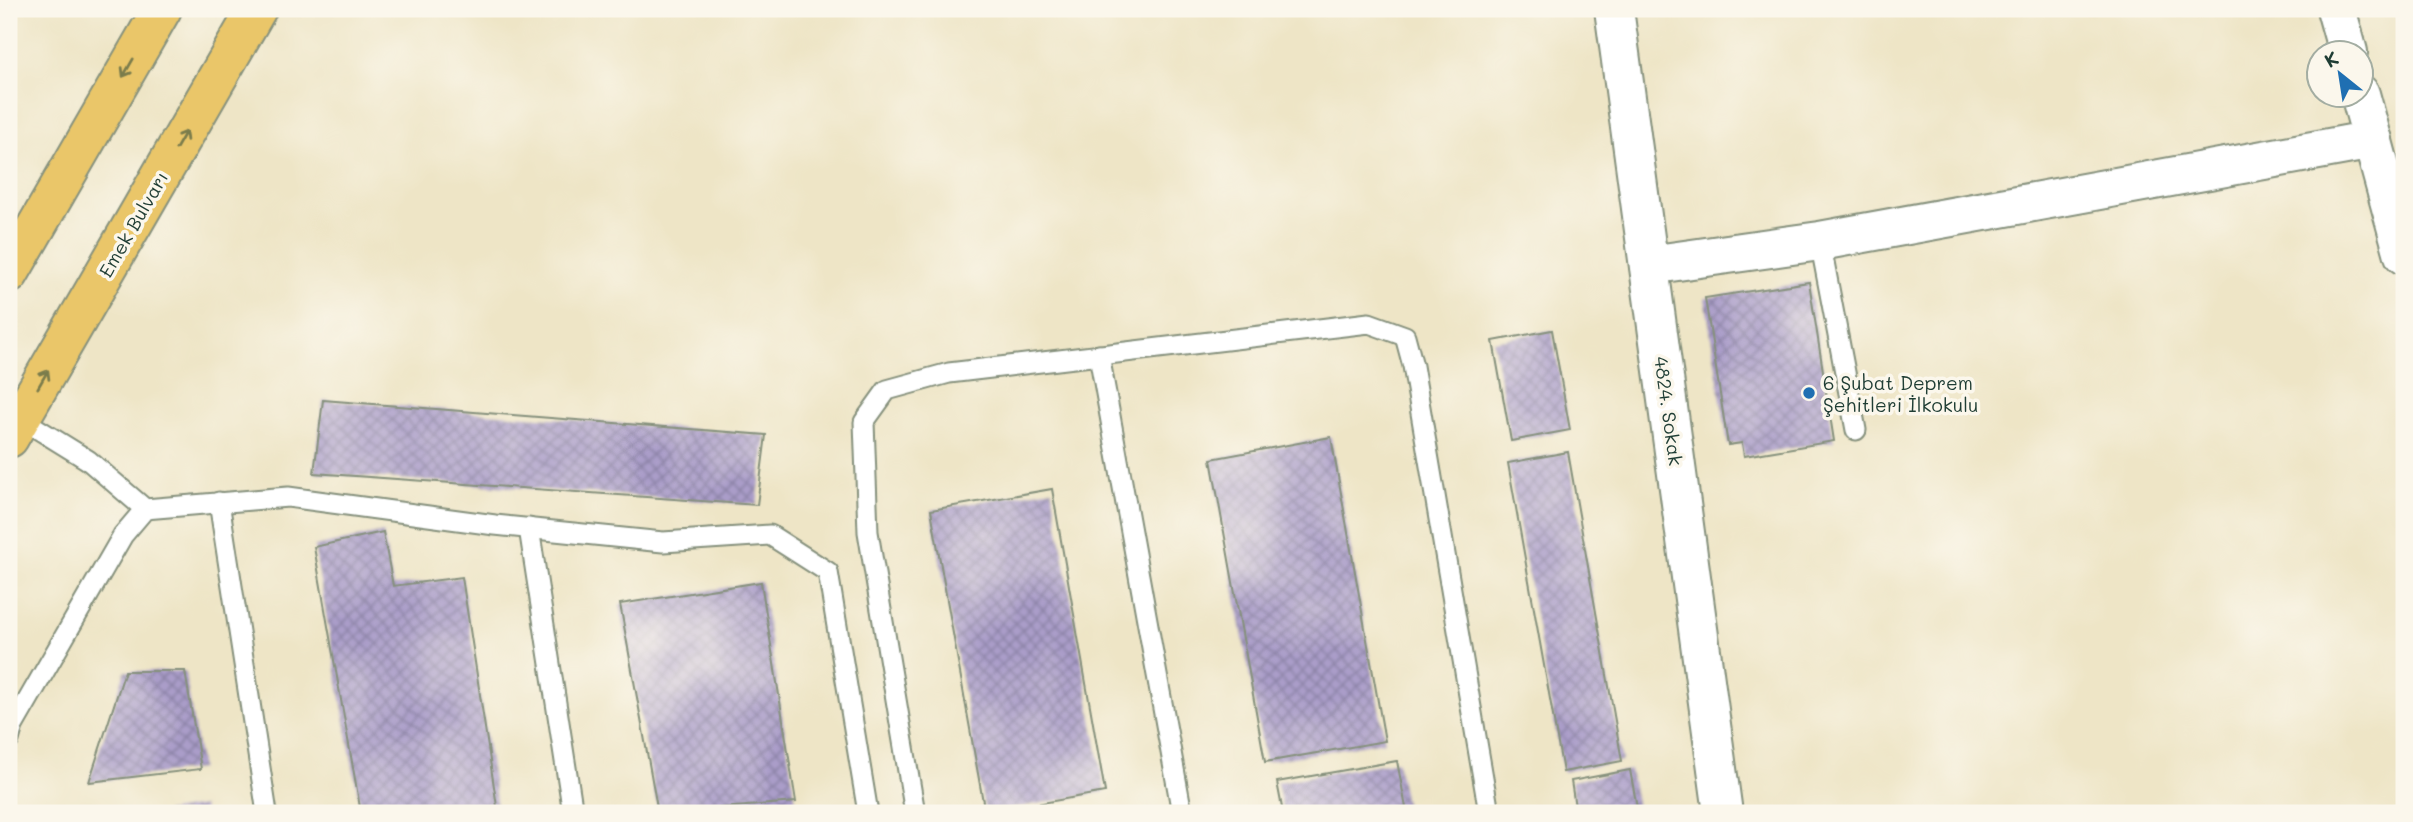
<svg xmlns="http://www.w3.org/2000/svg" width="2413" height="822" font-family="Mali,sans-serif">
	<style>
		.building { fill: url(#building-cross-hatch) }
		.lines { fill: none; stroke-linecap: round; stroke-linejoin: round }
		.lane-casing { stroke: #86917d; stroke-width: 23 }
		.street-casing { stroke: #86917d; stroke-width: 42 }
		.highway-casing { stroke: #86917d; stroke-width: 42 }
		.lane { stroke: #fff; stroke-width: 19 }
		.street { stroke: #fff; stroke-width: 38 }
		.highway { stroke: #eac669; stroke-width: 38 }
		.oneway { stroke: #7a7b4c }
		.poi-dot { fill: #1f6fb2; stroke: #fbf7ec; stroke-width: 2.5 }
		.labels { text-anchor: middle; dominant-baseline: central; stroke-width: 7; stroke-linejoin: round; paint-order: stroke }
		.street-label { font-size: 19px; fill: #1f3d34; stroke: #fbf7ec }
		.poi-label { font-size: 19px; fill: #1f3d34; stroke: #fbf7ec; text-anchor: start }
	</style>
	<defs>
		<pattern id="building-cross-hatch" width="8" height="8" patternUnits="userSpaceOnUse" patternTransform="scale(1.75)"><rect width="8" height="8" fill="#aa9dc9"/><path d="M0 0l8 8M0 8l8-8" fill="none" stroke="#8a81a4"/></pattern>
	</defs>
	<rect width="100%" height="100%" fill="#fbf7ec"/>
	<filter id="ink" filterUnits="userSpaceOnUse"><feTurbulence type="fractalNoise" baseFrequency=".0143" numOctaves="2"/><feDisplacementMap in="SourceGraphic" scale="14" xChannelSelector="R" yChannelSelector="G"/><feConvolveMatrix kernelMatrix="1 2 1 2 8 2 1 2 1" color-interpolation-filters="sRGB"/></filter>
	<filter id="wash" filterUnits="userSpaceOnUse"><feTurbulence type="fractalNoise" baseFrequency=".00686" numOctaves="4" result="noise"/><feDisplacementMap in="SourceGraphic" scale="28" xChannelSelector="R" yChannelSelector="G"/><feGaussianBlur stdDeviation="1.57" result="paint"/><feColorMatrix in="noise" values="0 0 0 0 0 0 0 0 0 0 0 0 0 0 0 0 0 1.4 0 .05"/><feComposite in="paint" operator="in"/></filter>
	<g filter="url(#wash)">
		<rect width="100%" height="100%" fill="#eee5c6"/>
		<g id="blocks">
			<g class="building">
				<path d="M 1809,282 L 1834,441 L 1744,456 L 1742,443 L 1728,445 L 1705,298 Z"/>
				<path d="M 1552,330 L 1570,430 L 1511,441 L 1493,341 Z"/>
				<path d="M 323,400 L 766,435 L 757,505 L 314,473 Z"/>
				<path d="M 1331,437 L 1385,741 L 1265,762 L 1211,459 Z"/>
				<path d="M 1568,452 L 1622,761 L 1563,772 L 1508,463 Z"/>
				<path d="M 1052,489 L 1105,792 L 985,813 L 931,510 Z"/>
				<path d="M 383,532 L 393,586 L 462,577 L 498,813 L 361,813 L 314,547 Z"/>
				<path d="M 761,582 L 796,802 L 658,813 L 620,604 Z"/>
				<path d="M 125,671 L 185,671 L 201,769 L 89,782 Z"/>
				<path d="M 1397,761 L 1407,813 L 1283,813 L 1277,782 Z"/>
				<path d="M 1630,770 L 1638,813 L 1576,813 L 1571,781 Z"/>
				<path d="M 203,806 L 204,813 L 165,813 L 165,812 Z"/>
			</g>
		</g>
	</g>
	<g filter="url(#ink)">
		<use href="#blocks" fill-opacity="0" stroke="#86917d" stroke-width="2"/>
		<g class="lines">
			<g class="lane-casing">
				<g id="lane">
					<path d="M 1820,241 L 1856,430"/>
					<path d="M 1099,355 L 1182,813"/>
					<path d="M 20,418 L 88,460 L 145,509"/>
					<path d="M 219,502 L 267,813"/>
					<path d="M 529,528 L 573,813"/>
					<path d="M 9,740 L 13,726 L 123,535 L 145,509 L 288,497 L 495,525 L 663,542 L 770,535 L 828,572 L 868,813"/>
					<path d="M 915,813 L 868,532 L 864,422 L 887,390 L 949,373 L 1369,323 L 1405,336 L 1413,366 L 1489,813"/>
				</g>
			</g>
			<g class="street-casing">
				<g id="street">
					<path d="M 1614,9 L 1723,813"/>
					<path d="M 2336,9 L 2348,52"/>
					<path d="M 2360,94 L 2404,255"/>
					<path d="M 1649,265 L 1820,241 L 2373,140"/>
				</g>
			</g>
			<g class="highway-casing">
				<g id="highway">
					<path d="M 9,274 L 162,9"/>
					<path d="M 9,438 L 257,9"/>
				</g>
			</g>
			<use href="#lane" class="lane"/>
			<use href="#street" class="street"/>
			<use href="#highway" class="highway"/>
		</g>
		<defs><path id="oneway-shaft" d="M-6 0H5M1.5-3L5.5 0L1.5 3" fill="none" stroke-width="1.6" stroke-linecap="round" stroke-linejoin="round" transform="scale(1.75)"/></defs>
		<g class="oneway">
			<use href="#oneway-shaft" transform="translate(128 68) rotate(120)"/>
			<use href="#oneway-shaft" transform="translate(181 140) rotate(-60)"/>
			<use href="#oneway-shaft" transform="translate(43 379) rotate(-60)"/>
		</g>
	</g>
	<circle class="poi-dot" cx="1809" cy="393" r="7"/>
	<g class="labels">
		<g class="street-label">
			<text transform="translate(133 224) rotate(-60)">Emek Bulvarı</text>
			<text transform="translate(1669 411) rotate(82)">4824. Sokak</text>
		</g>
		<g class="poi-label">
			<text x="1823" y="382">6 Şubat Deprem<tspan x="1823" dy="22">Şehitleri İlkokulu</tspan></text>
		</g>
	</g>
	<rect width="2413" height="822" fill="none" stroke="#fbf7ec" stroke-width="35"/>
	<g transform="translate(2340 74) rotate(330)"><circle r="33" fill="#fbf7ec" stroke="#a3ada2" stroke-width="2"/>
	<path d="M0-5L12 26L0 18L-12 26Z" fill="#1f6fb2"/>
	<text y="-10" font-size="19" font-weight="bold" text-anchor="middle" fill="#1f3d34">K</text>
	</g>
</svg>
